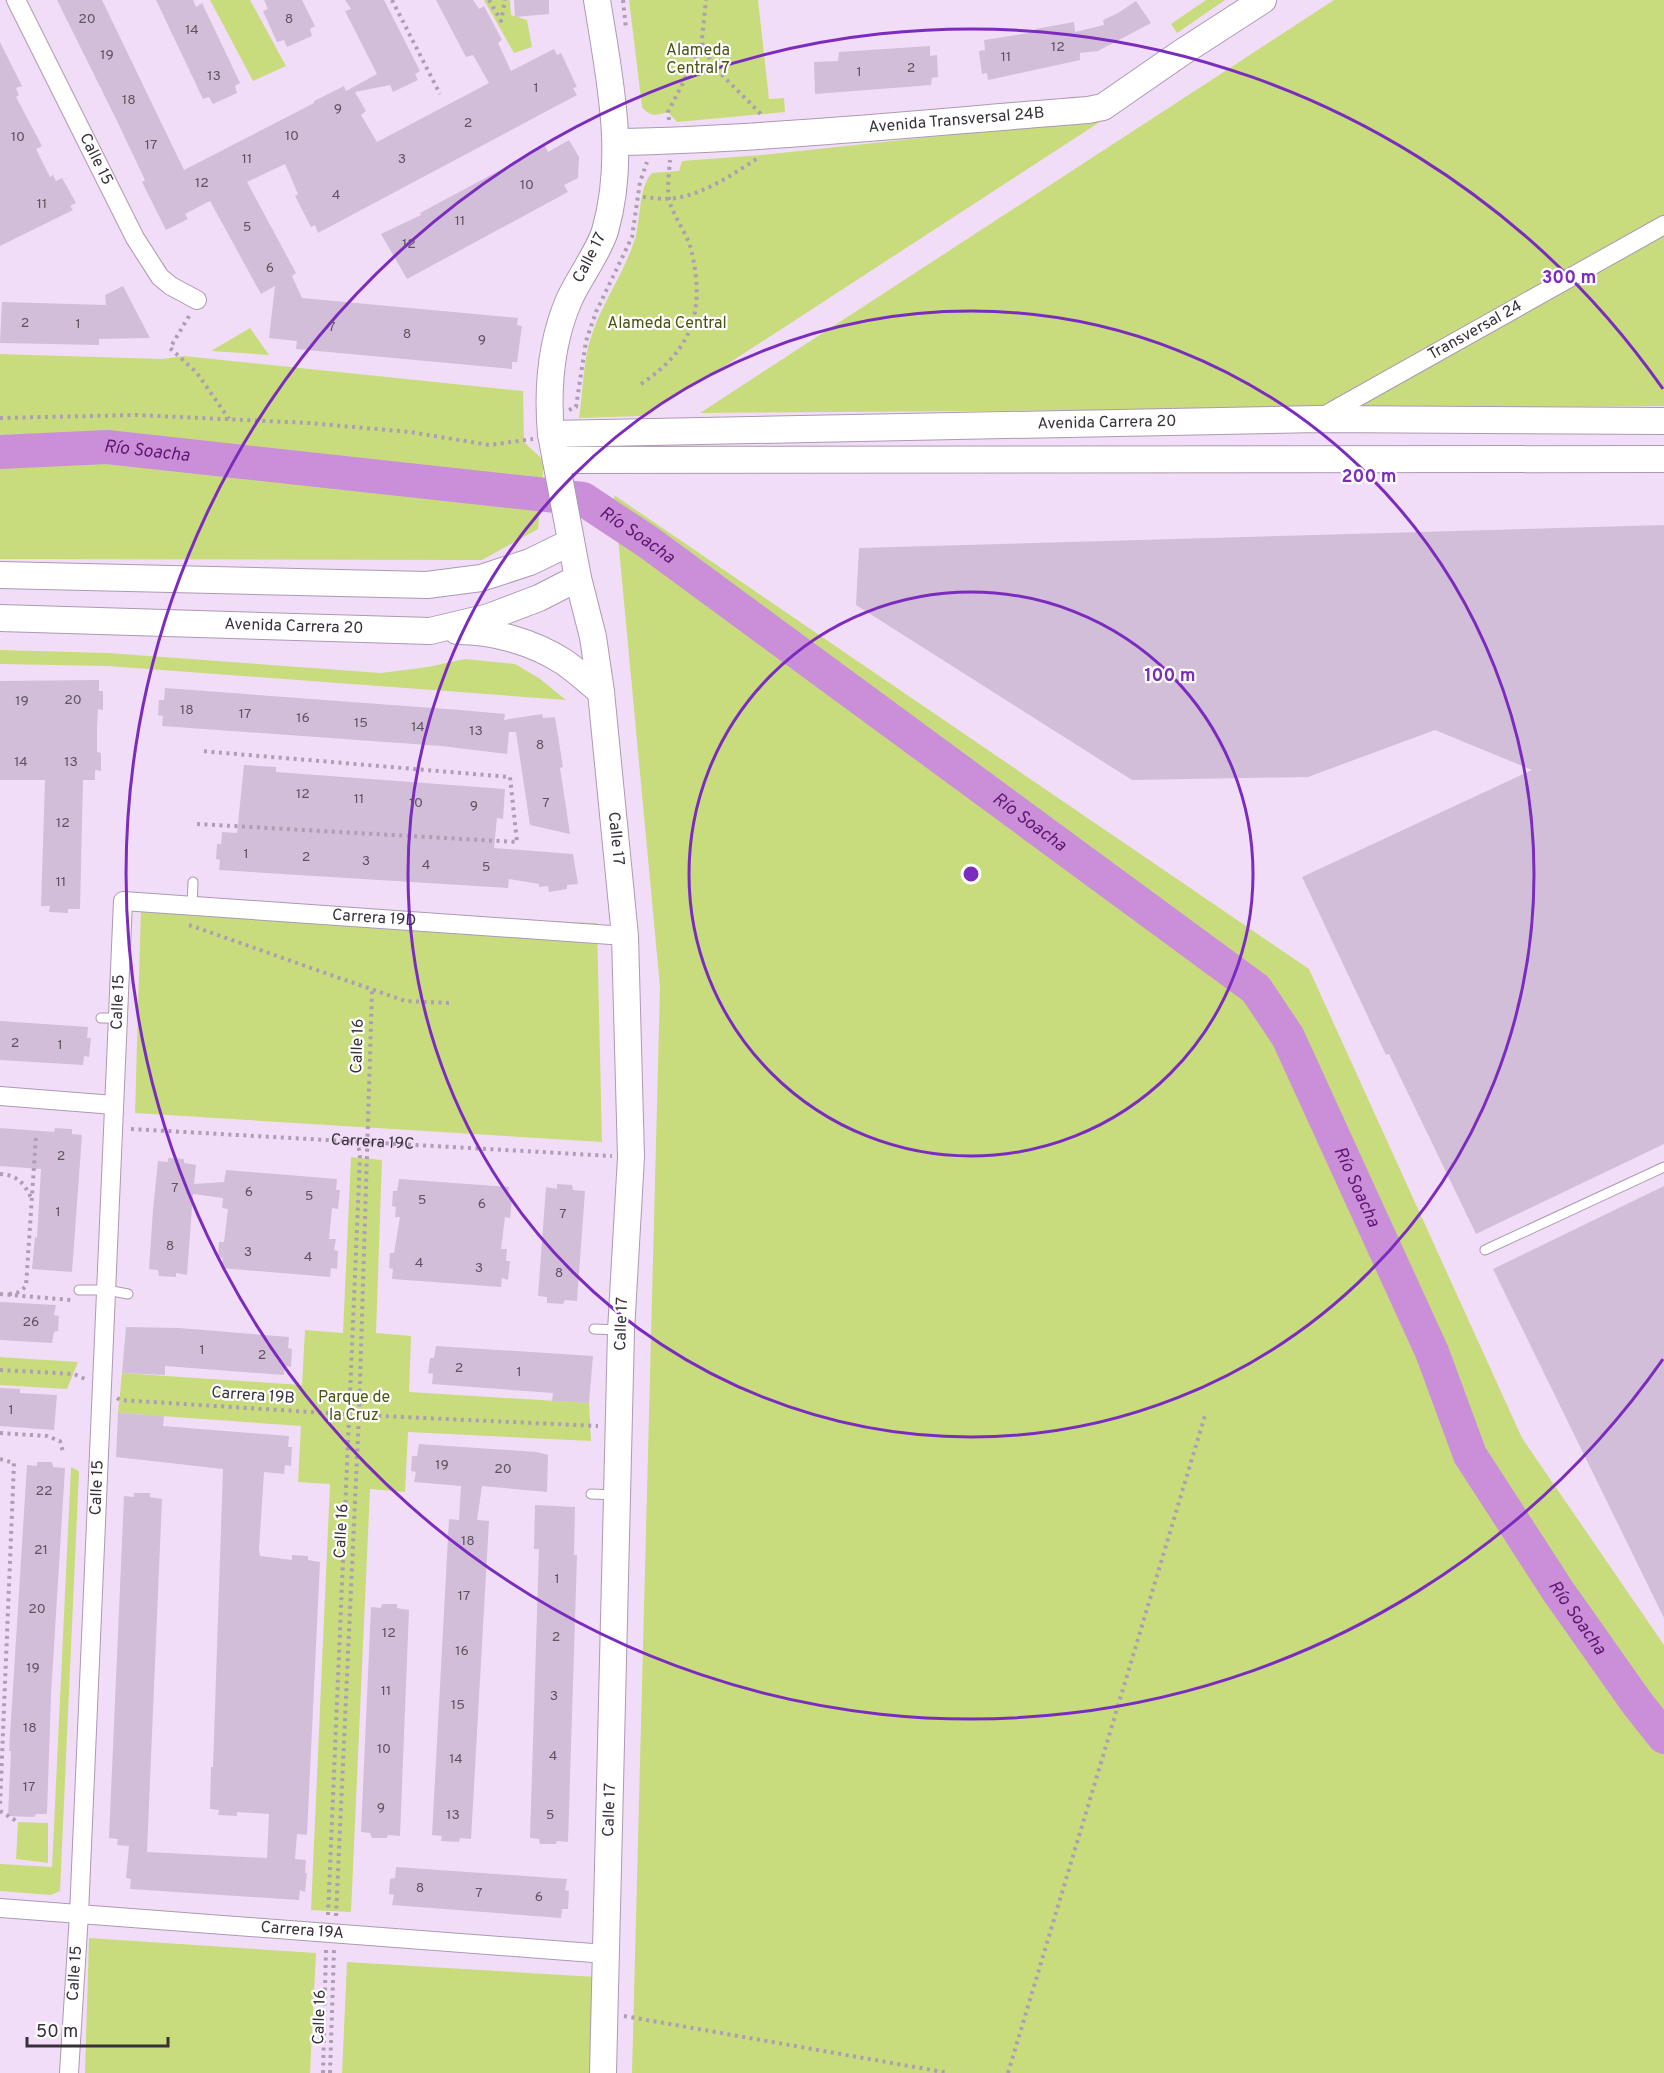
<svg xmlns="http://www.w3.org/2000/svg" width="1664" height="2073" font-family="Overpass,sans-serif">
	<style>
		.green { fill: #c8dc7e }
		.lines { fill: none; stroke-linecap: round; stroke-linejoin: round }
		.river { stroke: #cb8fda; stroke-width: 34 }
		.building { fill: #d3bed9 }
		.lane-casing { stroke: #ac99b2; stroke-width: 11 }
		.street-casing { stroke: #ac99b2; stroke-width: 20 }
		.secondary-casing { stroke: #ac99b2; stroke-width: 28 }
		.path { stroke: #ae9eb3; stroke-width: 4; stroke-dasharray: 3 4.5; stroke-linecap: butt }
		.lane { stroke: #fff; stroke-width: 9 }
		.street { stroke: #fff; stroke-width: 18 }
		.secondary { stroke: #fff; stroke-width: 26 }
		.ring { fill: none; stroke: #7b2cbf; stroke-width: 3 }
		.labels { text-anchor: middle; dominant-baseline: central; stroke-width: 4.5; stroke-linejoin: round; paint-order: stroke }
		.number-label { font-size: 14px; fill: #5e5361 }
		.park-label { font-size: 16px; fill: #49540d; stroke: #fff }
		.street-label { font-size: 16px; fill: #372f39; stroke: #fff }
		.water-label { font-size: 18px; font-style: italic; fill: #5f1670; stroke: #fff }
		.centre { fill: #7b2cbf; stroke: #fff; stroke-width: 3 }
		.ring-label { font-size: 18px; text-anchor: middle; font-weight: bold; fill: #7b2cbf; stroke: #fff; stroke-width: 4.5; stroke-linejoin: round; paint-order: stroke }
	</style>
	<rect width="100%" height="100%" fill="#f2ddf8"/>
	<g class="green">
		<path d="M 210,0 L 250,0 L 286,66 L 253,81 Z"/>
		<path d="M 484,0 L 510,0 L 511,15 L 527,20 L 532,47 L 514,53 Z"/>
		<path d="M 629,0 L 758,0 L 769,99 L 784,98 L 785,112 L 677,122 L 668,112 C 656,115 651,118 642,107 Z"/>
		<path d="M 1206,0 L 1225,0 L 1177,33 L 1171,24 Z"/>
		<path d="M 1334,0 L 1664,0 L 1664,406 L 700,413 Z"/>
		<path d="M 1106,118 L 723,367 L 642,416 L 579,418 C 583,393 583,363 590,340 C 601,304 624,274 635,239 C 641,219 638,188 652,173 L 679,171 L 682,161 L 761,155 Z"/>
		<path d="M 250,328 L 269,355 L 211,351 Z"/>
		<path d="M 0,354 L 162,359 L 184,356 L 523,391 L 524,442 L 544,461 L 538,529 L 482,560 L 0,559 Z"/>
		<path d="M 614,495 L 1309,969 L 1522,1438 L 1664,1645 L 1664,2073 L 632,2073 L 660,987 Z"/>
		<path d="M 0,650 L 108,653 L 381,673 L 428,667 L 465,659 L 515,664 L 539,678 L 566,700 L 108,666 L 0,664 Z"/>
		<path d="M 141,907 L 597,923 L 602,1142 L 135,1113 Z"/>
		<path d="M 351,1157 L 382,1160 L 376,1333 L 411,1336 L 409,1392 L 589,1403 L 591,1441 L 408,1432 L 405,1492 L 370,1489 L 351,1912 L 311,1910 L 330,1484 L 298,1482 L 301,1426 L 118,1413 L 122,1373 L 302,1385 L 305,1330 L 343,1333 Z"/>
		<path d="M 0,1357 L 78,1362 L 67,1389 L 0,1385 Z"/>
		<path d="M 71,1467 L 79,1471 L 60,1891 L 51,1895 L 0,1891 L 0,1864 L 52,1867 Z"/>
		<path d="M 18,1822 L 48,1823 L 48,1863 L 16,1859 Z"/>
		<path d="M 89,1938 L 316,1953 L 310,2073 L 85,2073 Z"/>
		<path d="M 347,1962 L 596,1977 L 591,2073 L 342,2073 Z"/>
	</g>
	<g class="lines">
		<path class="river" id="s1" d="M 0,452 L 107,447 L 583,499 L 648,542 L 1256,989 L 1288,1037 L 1432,1352 L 1470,1455 L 1558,1591 L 1637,1703 L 1664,1737"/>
	</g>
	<g class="building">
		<path d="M 57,0 L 102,0 L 184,170 L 314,103 L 314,101 L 344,86 L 346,91 L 377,74 L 345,11 L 351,9 L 345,0 L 384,0 L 420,71 L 415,74 L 418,80 L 393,92 L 390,85 L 355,92 L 366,111 L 361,115 L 377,142 L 489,83 L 473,55 L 466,57 L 436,0 L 473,0 L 479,9 L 484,6 L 502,40 L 498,43 L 511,71 L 554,49 L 557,55 L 561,53 L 577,87 L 573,88 L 577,95 L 318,233 L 315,225 L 311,227 L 295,196 L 298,194 L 285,164 L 247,182 L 296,273 L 292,276 L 302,298 L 518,318 L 517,325 L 522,326 L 517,362 L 512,362 L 512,369 L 296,349 L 297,341 L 269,338 L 275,286 L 261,294 L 210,201 L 185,214 L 188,219 L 166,230 L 142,182 L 145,180 L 118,123 Z"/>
		<path d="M 156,0 L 193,0 L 196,7 L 202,3 L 240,83 L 235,86 L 237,93 L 213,104 L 209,97 L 203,99 Z"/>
		<path d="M 264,0 L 302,0 L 315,26 L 310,29 L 312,36 L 287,47 L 284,40 L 277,42 L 263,11 L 268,9 Z"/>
		<path d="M 514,0 L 549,0 L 549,14 L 515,17 Z"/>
		<path d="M 1136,1 L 1151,23 L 1098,51 L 1080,53 L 1080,60 L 988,80 L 987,73 L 982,74 L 979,51 L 985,50 L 984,40 L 1036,32 L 1035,29 L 1074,22 L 1075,32 L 1104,25 L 1103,20 L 1118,13 Z"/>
		<path d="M 0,42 L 22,86 L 16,88 L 19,95 L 16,97 L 42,146 L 36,149 L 50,177 L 53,175 L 56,181 L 62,178 L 76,203 L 70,206 L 73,210 L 0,246 Z"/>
		<path d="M 930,46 L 930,56 L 937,55 L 938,77 L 932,78 L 931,85 L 815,94 L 814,62 L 838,61 L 839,52 Z"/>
		<path d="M 569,140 L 579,157 L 578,178 L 564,185 L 568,192 L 407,279 L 381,234 L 421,215 L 420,213 L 545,146 L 548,152 Z"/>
		<path d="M 123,286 L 150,338 L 99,339 L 99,345 L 0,343 L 2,302 L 106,305 L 105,295 Z"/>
		<path d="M 1664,525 L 1664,1144 L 1476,1234 L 1389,1054 L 1386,1055 L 1302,877 L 1532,770 L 1435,730 L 1308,777 L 1132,780 L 856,605 L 859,548 Z"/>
		<path d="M 99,680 L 99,691 L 103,691 L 103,710 L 98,709 L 97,728 L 97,752 L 101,753 L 101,771 L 95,770 L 95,780 L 83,780 L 80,909 L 68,909 L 68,913 L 49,912 L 50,906 L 41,906 L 45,780 L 0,780 L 0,681 Z"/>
		<path d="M 165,688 L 460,710 L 505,714 L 504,720 L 542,714 L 543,718 L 555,717 L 563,767 L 560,768 L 570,834 L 530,825 L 516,732 L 509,732 L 507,754 L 441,746 L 162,726 L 163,716 L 158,715 L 159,700 L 164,700 Z"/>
		<path d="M 244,765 L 276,767 L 276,772 L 505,789 L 503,819 L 497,818 L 494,848 L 573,854 L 578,884 L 567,885 L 567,889 L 549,892 L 548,886 L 539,887 L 539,884 L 509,879 L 508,888 L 219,870 L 220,860 L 216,859 L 217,844 L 221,844 L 222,832 L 237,833 Z"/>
		<path d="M 0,1021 L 88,1027 L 87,1038 L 91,1038 L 89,1057 L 84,1056 L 83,1065 L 0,1060 Z"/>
		<path d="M 0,1128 L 54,1132 L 55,1128 L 72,1129 L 72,1134 L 82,1135 L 72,1272 L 32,1269 L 35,1237 L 37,1238 L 41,1169 L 0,1166 Z"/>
		<path d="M 168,1158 L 184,1159 L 184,1163 L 196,1165 L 194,1184 L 224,1182 L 226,1170 L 337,1179 L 336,1190 L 340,1190 L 338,1209 L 332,1208 L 329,1239 L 336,1239 L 334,1250 L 338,1251 L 337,1269 L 331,1268 L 330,1277 L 221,1268 L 223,1258 L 218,1257 L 219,1242 L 224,1242 L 228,1209 L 222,1208 L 223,1198 L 193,1194 L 187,1275 L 176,1273 L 176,1277 L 159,1276 L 158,1270 L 149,1269 L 153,1210 L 158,1161 L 168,1162 Z"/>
		<path d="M 399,1179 L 509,1187 L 508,1199 L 512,1199 L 510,1218 L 505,1217 L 501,1249 L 507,1249 L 506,1261 L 510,1261 L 508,1280 L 502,1278 L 501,1287 L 392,1279 L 393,1269 L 389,1268 L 390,1253 L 394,1253 L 400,1217 L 395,1217 L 396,1207 L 392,1206 L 393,1191 L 397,1191 Z"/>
		<path d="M 557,1184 L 572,1185 L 573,1190 L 585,1191 L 577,1301 L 565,1300 L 563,1304 L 547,1303 L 547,1297 L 538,1296 L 546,1187 L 557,1189 Z"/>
		<path d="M 1664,1186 L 1664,1618 L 1493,1269 Z"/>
		<path d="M 0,1302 L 56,1305 L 54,1315 L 59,1316 L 58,1331 L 54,1332 L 52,1343 L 0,1340 Z"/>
		<path d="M 126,1327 L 179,1328 L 289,1337 L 288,1348 L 292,1349 L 291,1367 L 285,1366 L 284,1375 L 165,1366 L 165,1375 L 122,1373 Z"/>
		<path d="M 436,1346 L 593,1356 L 589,1403 L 552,1401 L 553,1393 L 432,1384 L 433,1374 L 428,1373 L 430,1358 L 434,1358 Z"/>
		<path d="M 0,1388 L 20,1389 L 20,1393 L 57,1395 L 54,1430 L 0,1426 Z"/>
		<path d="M 118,1413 L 164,1416 L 163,1426 L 289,1436 L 288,1447 L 292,1447 L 291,1466 L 285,1465 L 284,1474 L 264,1472 L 259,1549 L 260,1556 L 292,1560 L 292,1555 L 308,1556 L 308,1560 L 320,1562 L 307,1835 L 297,1834 L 295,1859 L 306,1860 L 305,1873 L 307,1873 L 305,1892 L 300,1890 L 299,1900 L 130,1889 L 131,1879 L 126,1878 L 129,1846 L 117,1845 L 118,1839 L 109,1838 L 124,1496 L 134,1497 L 134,1493 L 150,1493 L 150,1497 L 162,1499 L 147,1852 L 267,1858 L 269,1814 L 237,1812 L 237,1816 L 218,1815 L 219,1810 L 210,1809 L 211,1767 L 213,1767 L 223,1469 L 116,1457 Z"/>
		<path d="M 419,1444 L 537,1452 L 548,1455 L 547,1492 L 482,1486 L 477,1520 L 489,1521 L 471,1839 L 460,1838 L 459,1842 L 441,1841 L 442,1836 L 432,1835 L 449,1519 L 459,1520 L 461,1486 L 414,1482 L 416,1472 L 411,1471 L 412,1456 L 417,1456 Z"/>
		<path d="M 37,1462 L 52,1462 L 53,1467 L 65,1468 L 51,1695 L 47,1814 L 36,1814 L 34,1817 L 8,1816 L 11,1751 L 9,1751 L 27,1465 L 37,1466 Z"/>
		<path d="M 535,1505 L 575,1507 L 574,1555 L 577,1555 L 568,1842 L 557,1841 L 556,1844 L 540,1844 L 539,1839 L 530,1838 L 539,1549 L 534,1549 Z"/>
		<path d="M 382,1604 L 397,1604 L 397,1608 L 409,1610 L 400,1836 L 388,1835 L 387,1838 L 372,1838 L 370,1833 L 361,1832 L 371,1607 L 381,1608 Z"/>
		<path d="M 396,1867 L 567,1879 L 565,1890 L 569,1891 L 568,1909 L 562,1909 L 561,1918 L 392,1905 L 394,1895 L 389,1894 L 390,1879 L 395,1878 Z"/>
	</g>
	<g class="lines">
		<g class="lane-casing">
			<g id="lane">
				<path d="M 192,906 L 193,882"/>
				<path d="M 101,1018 L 117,1018"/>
				<path d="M 1485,1250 L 1664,1167"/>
				<path d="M 79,1290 L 107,1290 L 128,1294"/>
				<path d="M 594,1329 L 619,1330"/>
				<path d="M 591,1494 L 616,1495"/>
			</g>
		</g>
		<g class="street-casing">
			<g id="street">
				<path id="s3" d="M 16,0 L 135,238 L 160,277 L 171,286 L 197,300"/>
				<path id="s4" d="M 1320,418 L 1664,225"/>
				<path d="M 0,1096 L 114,1105"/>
				<path id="s5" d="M 0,1908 L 606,1954"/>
				<path id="s6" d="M 69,2073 L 79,1914 L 123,901 L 625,936"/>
			</g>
		</g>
		<g class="secondary-casing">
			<g id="secondary">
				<path id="s7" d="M 597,0 C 609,76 627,155 605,231 C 599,251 579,278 569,300 C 551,342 547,389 551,434 L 578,578 L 593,637 L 601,692 L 625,936 L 631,1157 L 621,1331 L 603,2073"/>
				<path id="s8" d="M 617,142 C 773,139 932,122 1088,110 L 1103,107 L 1181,53 L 1263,0"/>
				<path id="s9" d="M 551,434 L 1318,419 L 1664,421"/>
				<path d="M 556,460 L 1664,459"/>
				<path d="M 0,575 L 427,585 L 481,578 L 530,562 L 571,542"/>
				<path id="s10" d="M 0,618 L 430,631 L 489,617 L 539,598 L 578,578"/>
				<path d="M 457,631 C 494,631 533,642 564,662 C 577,671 589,682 601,692"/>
			</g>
		</g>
		<g class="path">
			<path d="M 392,0 L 440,94"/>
			<path d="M 489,0 L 501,21 L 505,0"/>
			<path d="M 623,0 L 626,29"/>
			<path d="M 702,43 L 713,66 L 762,115"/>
			<path d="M 669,120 L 668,112 L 701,48 L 706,0"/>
			<path d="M 643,197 C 654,198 666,200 676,198 C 706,193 733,174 758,158"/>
			<path d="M 189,316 L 170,348 L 197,373 L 229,419"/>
			<path d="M 641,384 C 692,350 705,312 692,253 C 689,237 677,222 671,206 C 666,193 669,174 670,160"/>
			<path d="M 569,410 L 576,407 L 586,341 L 596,312 L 632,237 L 640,182 L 647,162"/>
			<path d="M 0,418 L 137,415 L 309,423 L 410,432 L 489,445 L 533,439"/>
			<path d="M 197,824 L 517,842 L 510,777 L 200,751"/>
			<path d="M 189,925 L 405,1001 L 451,1003"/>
			<path id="s2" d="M 131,1129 L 612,1156"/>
			<path d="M 0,1174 C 18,1175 25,1184 32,1200"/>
			<path d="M 0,1294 L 71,1300"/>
			<path d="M 9,1294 L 20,1292 L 26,1286 L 36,1136"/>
			<path d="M 0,1370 L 74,1374 L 85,1379"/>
			<path d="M 117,1398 L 120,1400 L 359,1415 L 598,1426"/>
			<path d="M 0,1433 L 47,1436 L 60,1441 L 63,1452"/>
			<path d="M 0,1459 L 14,1463 L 0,1806"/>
			<path d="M 0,1811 L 18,1822"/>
			<path d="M 328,1915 L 360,1157 L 358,1143"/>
			<path d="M 336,1916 L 359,1415 L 372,991"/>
			<path d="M 624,2016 L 949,2073"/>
			<path d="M 323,2073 L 326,1949"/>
			<path d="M 330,2073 L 334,1950"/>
			<path d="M 1008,2073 L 1206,1412"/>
		</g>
		<use href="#lane" class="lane"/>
		<use href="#street" class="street"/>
		<use href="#secondary" class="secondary"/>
	</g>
	<g class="ring">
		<circle cx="971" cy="874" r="282"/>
		<circle cx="971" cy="874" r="563"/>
		<path d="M1663 1359A845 845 0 1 1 1663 389"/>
	</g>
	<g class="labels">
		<g class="number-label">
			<text x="87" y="19">20</text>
			<text x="289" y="19">8</text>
			<text x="192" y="30">14</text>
			<text x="1058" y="47">12</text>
			<text x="107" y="55">19</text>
			<text x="1006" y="57">11</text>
			<text x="911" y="68">2</text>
			<text x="859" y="72">1</text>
			<text x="214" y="76">13</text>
			<text x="536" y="88">1</text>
			<text x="129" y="100">18</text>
			<text x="338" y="109">9</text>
			<text x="468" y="123">2</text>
			<text x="292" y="136">10</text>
			<text x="18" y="137">10</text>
			<text x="151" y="145">17</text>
			<text x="247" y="159">11</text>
			<text x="402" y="159">3</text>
			<text x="202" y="183">12</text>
			<text x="527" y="185">10</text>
			<text x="336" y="195">4</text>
			<text x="42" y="204">11</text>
			<text x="460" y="221">11</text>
			<text x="247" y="227">5</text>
			<text x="409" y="244">12</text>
			<text x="270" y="268">6</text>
			<text x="25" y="323">2</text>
			<text x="78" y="324">1</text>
			<text x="332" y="327">7</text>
			<text x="407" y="334">8</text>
			<text x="482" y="340">9</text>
			<text x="73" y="700">20</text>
			<text x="22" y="701">19</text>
			<text x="187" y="710">18</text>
			<text x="245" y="714">17</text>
			<text x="303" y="718">16</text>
			<text x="361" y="723">15</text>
			<text x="418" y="727">14</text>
			<text x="476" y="731">13</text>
			<text x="540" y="745">8</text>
			<text x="21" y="762">14</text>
			<text x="71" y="762">13</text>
			<text x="303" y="794">12</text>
			<text x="359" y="799">11</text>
			<text x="416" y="803">10</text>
			<text x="546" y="803">7</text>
			<text x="474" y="806">9</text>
			<text x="63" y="823">12</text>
			<text x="246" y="854">1</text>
			<text x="306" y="857">2</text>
			<text x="366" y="861">3</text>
			<text x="426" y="865">4</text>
			<text x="486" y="867">5</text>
			<text x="61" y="882">11</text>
			<text x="15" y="1043">2</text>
			<text x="60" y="1045">1</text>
			<text x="61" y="1156">2</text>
			<text x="175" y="1188">7</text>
			<text x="249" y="1192">6</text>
			<text x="309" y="1196">5</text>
			<text x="422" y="1200">5</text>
			<text x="482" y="1204">6</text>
			<text x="58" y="1212">1</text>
			<text x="563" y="1214">7</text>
			<text x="170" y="1246">8</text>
			<text x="248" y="1252">3</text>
			<text x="308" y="1257">4</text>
			<text x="419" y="1263">4</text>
			<text x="479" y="1268">3</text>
			<text x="559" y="1273">8</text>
			<text x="31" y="1322">26</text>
			<text x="202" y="1350">1</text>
			<text x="262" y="1355">2</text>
			<text x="459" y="1368">2</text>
			<text x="519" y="1372">1</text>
			<text x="11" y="1410">1</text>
			<text x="442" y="1465">19</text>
			<text x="503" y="1469">20</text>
			<text x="44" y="1491">22</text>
			<text x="468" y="1541">18</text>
			<text x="41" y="1550">21</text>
			<text x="557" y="1579">1</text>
			<text x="464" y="1596">17</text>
			<text x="37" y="1609">20</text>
			<text x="389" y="1633">12</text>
			<text x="556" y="1637">2</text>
			<text x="462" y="1651">16</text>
			<text x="33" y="1668">19</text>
			<text x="386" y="1691">11</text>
			<text x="554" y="1696">3</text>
			<text x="458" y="1705">15</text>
			<text x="30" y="1728">18</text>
			<text x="384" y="1749">10</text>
			<text x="553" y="1756">4</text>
			<text x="456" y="1759">14</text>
			<text x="29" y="1787">17</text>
			<text x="381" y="1808">9</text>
			<text x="453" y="1815">13</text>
			<text x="550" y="1815">5</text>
			<text x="420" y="1888">8</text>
			<text x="479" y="1893">7</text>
			<text x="539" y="1897">6</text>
		</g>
		<g class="park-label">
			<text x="698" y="51">Alameda<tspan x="698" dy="18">Central 7</tspan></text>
			<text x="667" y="324">Alameda Central</text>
			<text x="354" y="1398">Parque de<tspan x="354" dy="18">la Cruz</tspan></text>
		</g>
		<g class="street-label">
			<text stroke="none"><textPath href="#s8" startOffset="340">Avenida Transversal 24B</textPath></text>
			<text stroke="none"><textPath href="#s3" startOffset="178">Calle 15</textPath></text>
			<text transform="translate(590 258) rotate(-63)">Calle 17</text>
			<text stroke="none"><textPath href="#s4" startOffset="178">Transversal 24</textPath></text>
			<text stroke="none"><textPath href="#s9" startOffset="556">Avenida Carrera 20</textPath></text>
			<text stroke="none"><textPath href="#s10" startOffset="294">Avenida Carrera 20</textPath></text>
			<text stroke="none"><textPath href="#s7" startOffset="858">Calle 17</textPath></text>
			<text stroke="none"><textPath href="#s6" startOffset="1425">Carrera 19D</textPath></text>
			<text stroke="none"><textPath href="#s6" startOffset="1072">Calle 15</textPath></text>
			<text transform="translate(358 1046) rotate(-88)">Calle 16</text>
			<text stroke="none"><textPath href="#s2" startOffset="242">Carrera 19C</textPath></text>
			<text transform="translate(622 1324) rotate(-88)">Calle 17</text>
			<text transform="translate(253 1396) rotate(4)">Carrera 19B</text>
			<text stroke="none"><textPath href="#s6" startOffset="586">Calle 15</textPath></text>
			<text transform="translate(342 1531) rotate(-87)">Calle 16</text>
			<text transform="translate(610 1810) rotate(-88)">Calle 17</text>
			<text stroke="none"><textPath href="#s5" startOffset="303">Carrera 19A</textPath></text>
			<text stroke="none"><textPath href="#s6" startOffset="100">Calle 15</textPath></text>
			<text transform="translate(320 2017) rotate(-88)">Calle 16</text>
		</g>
		<g class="water-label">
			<text stroke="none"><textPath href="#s1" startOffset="147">Río Soacha</textPath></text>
			<text stroke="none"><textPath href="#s1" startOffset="651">Río Soacha</textPath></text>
			<text stroke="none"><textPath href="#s1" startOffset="1137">Río Soacha</textPath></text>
			<text stroke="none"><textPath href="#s1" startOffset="1641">Río Soacha</textPath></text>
			<text stroke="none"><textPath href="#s1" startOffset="2127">Río Soacha</textPath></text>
		</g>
	</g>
	<circle cx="971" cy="874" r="9" class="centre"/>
	<g class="ring-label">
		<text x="1569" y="283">300 m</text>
		<text x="1369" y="482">200 m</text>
		<text x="1170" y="681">100 m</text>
	</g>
	<path d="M27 2037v9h141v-9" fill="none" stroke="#372f39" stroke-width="3"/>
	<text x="36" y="2037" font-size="18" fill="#372f39" stroke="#ffffff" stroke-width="4.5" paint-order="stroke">50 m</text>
</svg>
